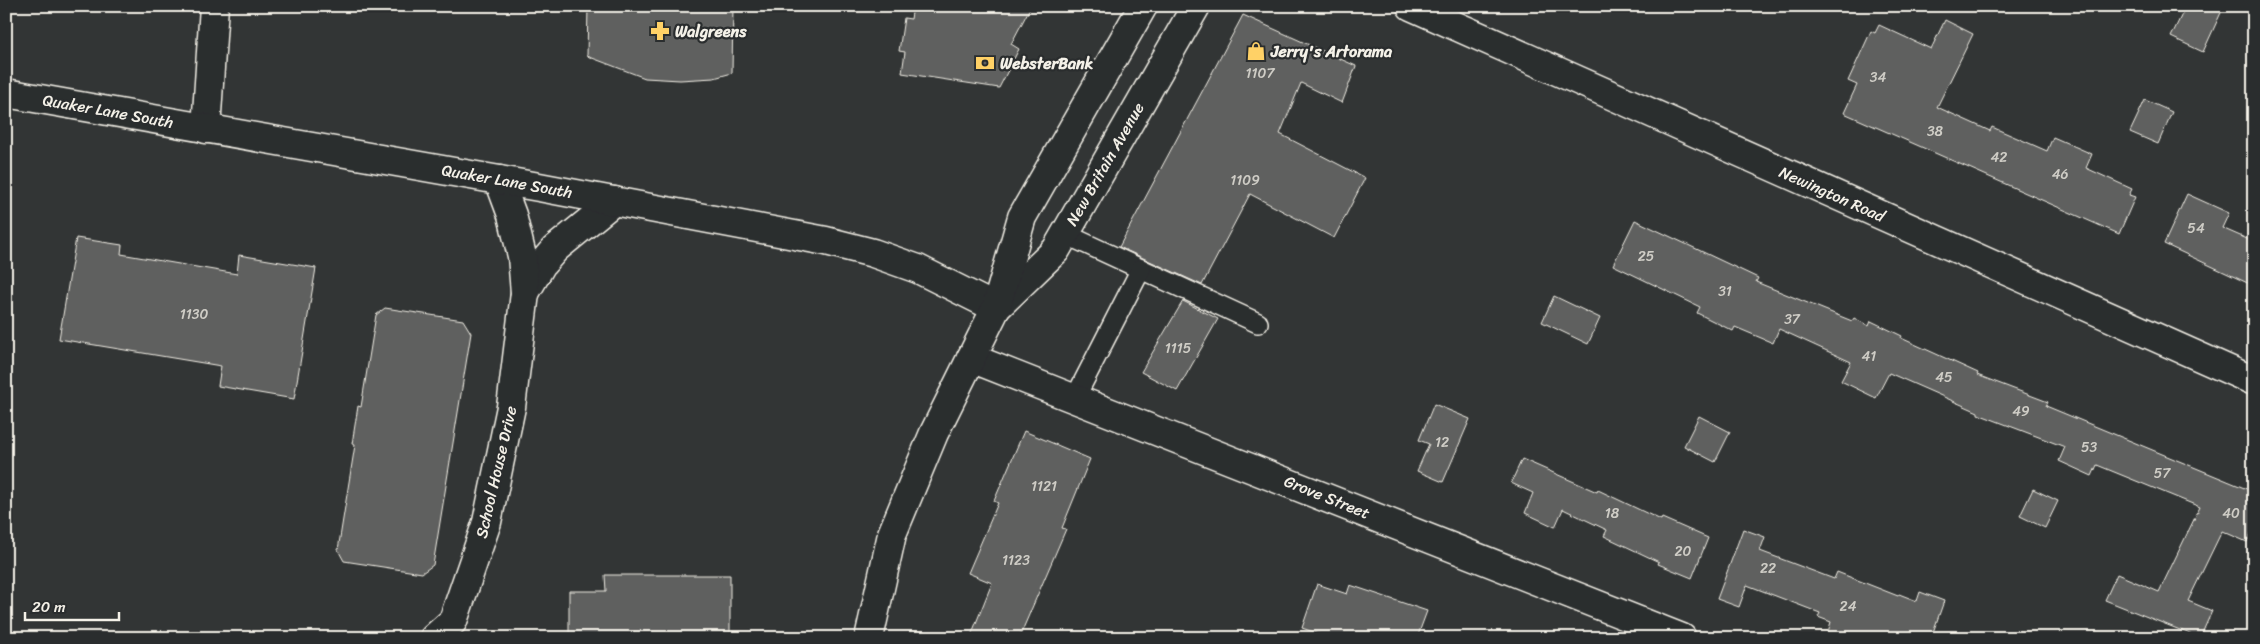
<svg xmlns="http://www.w3.org/2000/svg" width="2260" height="644" font-family="Sriracha,sans-serif">
	<style>
		.building { fill: #5f605f; stroke: #f4f1e8 }
		.lines { fill: none; stroke-linecap: round; stroke-linejoin: round }
		.service-casing { stroke: #f4f1e8; stroke-width: 22 }
		.minor-casing { stroke: #f4f1e8; stroke-width: 31 }
		.secondary-casing { stroke: #f4f1e8; stroke-width: 31 }
		.service { stroke: #2a2d2e; stroke-width: 19 }
		.minor { stroke: #2a2d2e; stroke-width: 28 }
		.secondary { stroke: #2a2d2e; stroke-width: 28 }
		.labels { text-anchor: middle; dominant-baseline: central; stroke-width: 4.5; stroke-linejoin: round; paint-order: stroke }
		.number-label { font-size: 14px; fill: #cfcdc6 }
		.poi-label { font-size: 16px; font-weight: bold; fill: #f4f1e8; stroke: #2a2d2e; text-anchor: start }
		.street-label { font-size: 16px; fill: #f4f1e8; stroke: #2a2d2e }
	</style>
	<rect width="100%" height="100%" fill="#323535"/>
	<filter id="ink" filterUnits="userSpaceOnUse"><feTurbulence type="fractalNoise" baseFrequency=".02" numOctaves="2"/><feDisplacementMap in="SourceGraphic" scale="10" xChannelSelector="R" yChannelSelector="G"/><feConvolveMatrix kernelMatrix="1 2 1 2 8 2 1 2 1" color-interpolation-filters="sRGB"/></filter>
	<g filter="url(#ink)">
		<g class="building">
			<path d="M 588,6 L 733,6 L 732,73 L 714,78 L 680,80 L 645,78 L 587,56 Z"/>
			<path d="M 913,6 L 1031,6 L 1011,44 L 1019,49 L 999,88 L 902,73 L 905,52 L 899,51 L 904,18 L 911,19 Z"/>
			<path d="M 2186,6 L 2224,6 L 2203,52 L 2171,37 Z"/>
			<path d="M 1243,15 L 1356,66 L 1342,103 L 1301,83 L 1280,134 L 1365,178 L 1334,238 L 1250,194 L 1202,285 L 1119,247 Z"/>
			<path d="M 1945,20 L 1973,34 L 1937,107 L 1990,131 L 1992,127 L 2047,151 L 2053,137 L 2092,154 L 2086,168 L 2132,189 L 2129,195 L 2135,197 L 2119,234 L 1844,113 L 1857,85 L 1848,81 L 1871,31 L 1875,33 L 1879,25 L 1931,49 Z"/>
			<path d="M 2145,100 L 2172,112 L 2158,144 L 2130,132 Z"/>
			<path d="M 2187,194 L 2229,213 L 2222,228 L 2254,242 L 2254,286 L 2164,244 Z"/>
			<path d="M 1635,220 L 1758,278 L 1756,282 L 1852,321 L 1854,318 L 1869,326 L 1871,321 L 1902,336 L 1901,338 L 1978,373 L 1977,375 L 2048,402 L 2046,406 L 2254,492 L 2254,527 L 2247,542 L 2222,531 L 2188,601 L 2212,611 L 2200,638 L 2105,600 L 2117,574 L 2159,592 L 2200,507 L 2097,465 L 2092,476 L 2059,461 L 2065,447 L 1978,414 L 1978,412 L 1889,373 L 1876,398 L 1841,381 L 1851,362 L 1779,329 L 1773,343 L 1735,327 L 1733,331 L 1697,313 L 1700,307 L 1613,265 Z"/>
			<path d="M 76,238 L 122,245 L 121,254 L 237,274 L 239,255 L 316,268 L 294,399 L 218,386 L 221,366 L 59,339 Z"/>
			<path d="M 1554,296 L 1600,318 L 1588,344 L 1542,322 Z"/>
			<path d="M 1183,301 L 1218,319 L 1177,391 L 1141,372 Z"/>
			<path d="M 385,308 L 463,320 L 471,333 L 433,565 L 422,573 L 344,561 L 338,550 L 355,445 L 352,444 L 358,406 L 361,407 L 376,315 Z"/>
			<path d="M 1434,404 L 1470,419 L 1443,482 L 1417,471 L 1429,444 L 1419,440 Z"/>
			<path d="M 1699,416 L 1730,432 L 1715,462 L 1684,446 Z"/>
			<path d="M 1024,431 L 1090,459 L 1062,528 L 1066,529 L 1019,638 L 970,638 L 992,583 L 968,573 L 998,503 L 994,501 Z"/>
			<path d="M 1522,459 L 1597,492 L 1598,490 L 1661,520 L 1662,518 L 1708,538 L 1692,578 L 1658,564 L 1659,562 L 1604,536 L 1607,530 L 1563,509 L 1555,527 L 1525,513 L 1533,493 L 1511,483 Z"/>
			<path d="M 2033,489 L 2058,501 L 2045,528 L 2020,516 Z"/>
			<path d="M 1743,529 L 1765,537 L 1760,551 L 1834,579 L 1837,572 L 1898,596 L 1899,594 L 1917,601 L 1920,592 L 1944,601 L 1931,638 L 1826,638 L 1831,622 L 1818,617 L 1820,613 L 1747,585 L 1739,607 L 1717,599 Z"/>
			<path d="M 605,575 L 730,575 L 730,638 L 569,638 L 569,591 L 606,591 Z"/>
			<path d="M 1317,584 L 1347,594 L 1350,585 L 1427,611 L 1417,638 L 1330,638 L 1302,628 Z"/>
		</g>
		<g class="lines">
			<g class="service-casing">
				<g id="service">
					<path d="M 1065,234 L 1258,323"/>
					<path d="M 1075,398 L 1141,269"/>
				</g>
			</g>
			<g class="minor-casing">
				<g id="minor">
					<path d="M 206,129 L 214,6"/>
					<path d="M 525,293 L 542,264 L 555,249 L 614,201"/>
					<path d="M 971,358 L 1682,638"/>
					<path d="M 434,638 L 453,621 L 487,522 L 511,407 L 525,293 L 522,256 L 512,215 L 499,180"/>
				</g>
			</g>
			<g class="secondary-casing">
				<g id="secondary">
					<path d="M 1411,6 L 2254,381"/>
					<path d="M 6,93 L 539,187 L 826,241 L 873,253 L 918,269 L 996,308"/>
					<path d="M 997,307 L 1056,250 L 1196,6"/>
					<path d="M 869,638 L 892,534 L 934,433 L 996,308 L 1022,217 L 1143,6"/>
				</g>
			</g>
			<use href="#service" class="service"/>
			<use href="#minor" class="minor"/>
			<use href="#secondary" class="secondary"/>
		</g>
	</g>
	<defs>
		<g id="pharmacy-bare" transform="scale(1.5)"><path d="M-2-6h4v4h4v4h-4v4h-4v-4h-4v-4h4Z" fill="#ffd166" stroke="#2a2d2e" stroke-width="2.5" paint-order="stroke"/></g>
		<g id="shop-bare" transform="scale(1.5)"><path d="M-5-2.5h2.3a2.7 3.5 0 0 1 5.4 0H5L5.5 6h-11ZM-1.5-2.5h3a1.5 2.3 0 0 0-3 0Z" fill="#ffd166" stroke="#2a2d2e" stroke-width="2.5" paint-order="stroke"/></g>
		<g id="bank-bare" transform="scale(1.5)"><path d="M-6-4H6V4H-6ZM0-2.3a2.3 2.3 0 1 0 0 4.6a2.3 2.3 0 1 0 0-4.6Z" fill="#ffd166" stroke="#2a2d2e" stroke-width="2.5" paint-order="stroke"/></g>
	</defs>
	<g fill-rule="evenodd">
		<use href="#pharmacy-bare" x="660" y="31"/>
		<use href="#shop-bare" x="1256" y="51"/>
		<use href="#bank-bare" x="985" y="63"/>
	</g>
	<g class="labels">
		<g class="number-label">
			<text x="1260" y="73">1107</text>
			<text x="1878" y="77">34</text>
			<text x="1935" y="131">38</text>
			<text x="1999" y="157">42</text>
			<text x="2060" y="174">46</text>
			<text x="1245" y="180">1109</text>
			<text x="2196" y="228">54</text>
			<text x="1646" y="256">25</text>
			<text x="1725" y="291">31</text>
			<text x="194" y="314">1130</text>
			<text x="1792" y="319">37</text>
			<text x="1178" y="348">1115</text>
			<text x="1869" y="356">41</text>
			<text x="1944" y="377">45</text>
			<text x="2021" y="411">49</text>
			<text x="1442" y="442">12</text>
			<text x="2089" y="447">53</text>
			<text x="2162" y="473">57</text>
			<text x="1044" y="486">1121</text>
			<text x="1612" y="513">18</text>
			<text x="2231" y="513">40</text>
			<text x="1683" y="551">20</text>
			<text x="1016" y="560">1123</text>
			<text x="1768" y="568">22</text>
			<text x="1848" y="606">24</text>
		</g>
		<g class="poi-label">
			<text x="675" y="31">Walgreens</text>
			<text x="1271" y="51">Jerry's Artorama</text>
			<text x="1000" y="63">WebsterBank</text>
		</g>
		<g class="street-label">
			<text transform="translate(108 111) rotate(10)">Quaker Lane South</text>
			<text transform="translate(1105 164) rotate(-60)">New Britain Avenue</text>
			<text transform="translate(507 181) rotate(10)">Quaker Lane South</text>
			<text transform="translate(1832 194) rotate(24)">Newington Road</text>
			<text transform="translate(496 472) rotate(-77)">School House Drive</text>
			<text transform="translate(1327 497) rotate(22)">Grove Street</text>
		</g>
	</g>
	<rect width="2260" height="644" fill="none" stroke="#2a2d2e" stroke-width="25"/>
	<rect x="12" y="12" width="2235" height="619" fill="none" stroke="#f4f1e8" stroke-width="2" filter="url(#ink)"/>
	<path d="M25 612v8h94v-8" fill="none" stroke="#f4f1e8" stroke-width="2.5"/>
	<text x="32" y="612" font-size="15" fill="#f4f1e8" stroke="#2a2d2e" stroke-width="4" paint-order="stroke">20 m</text>
</svg>
